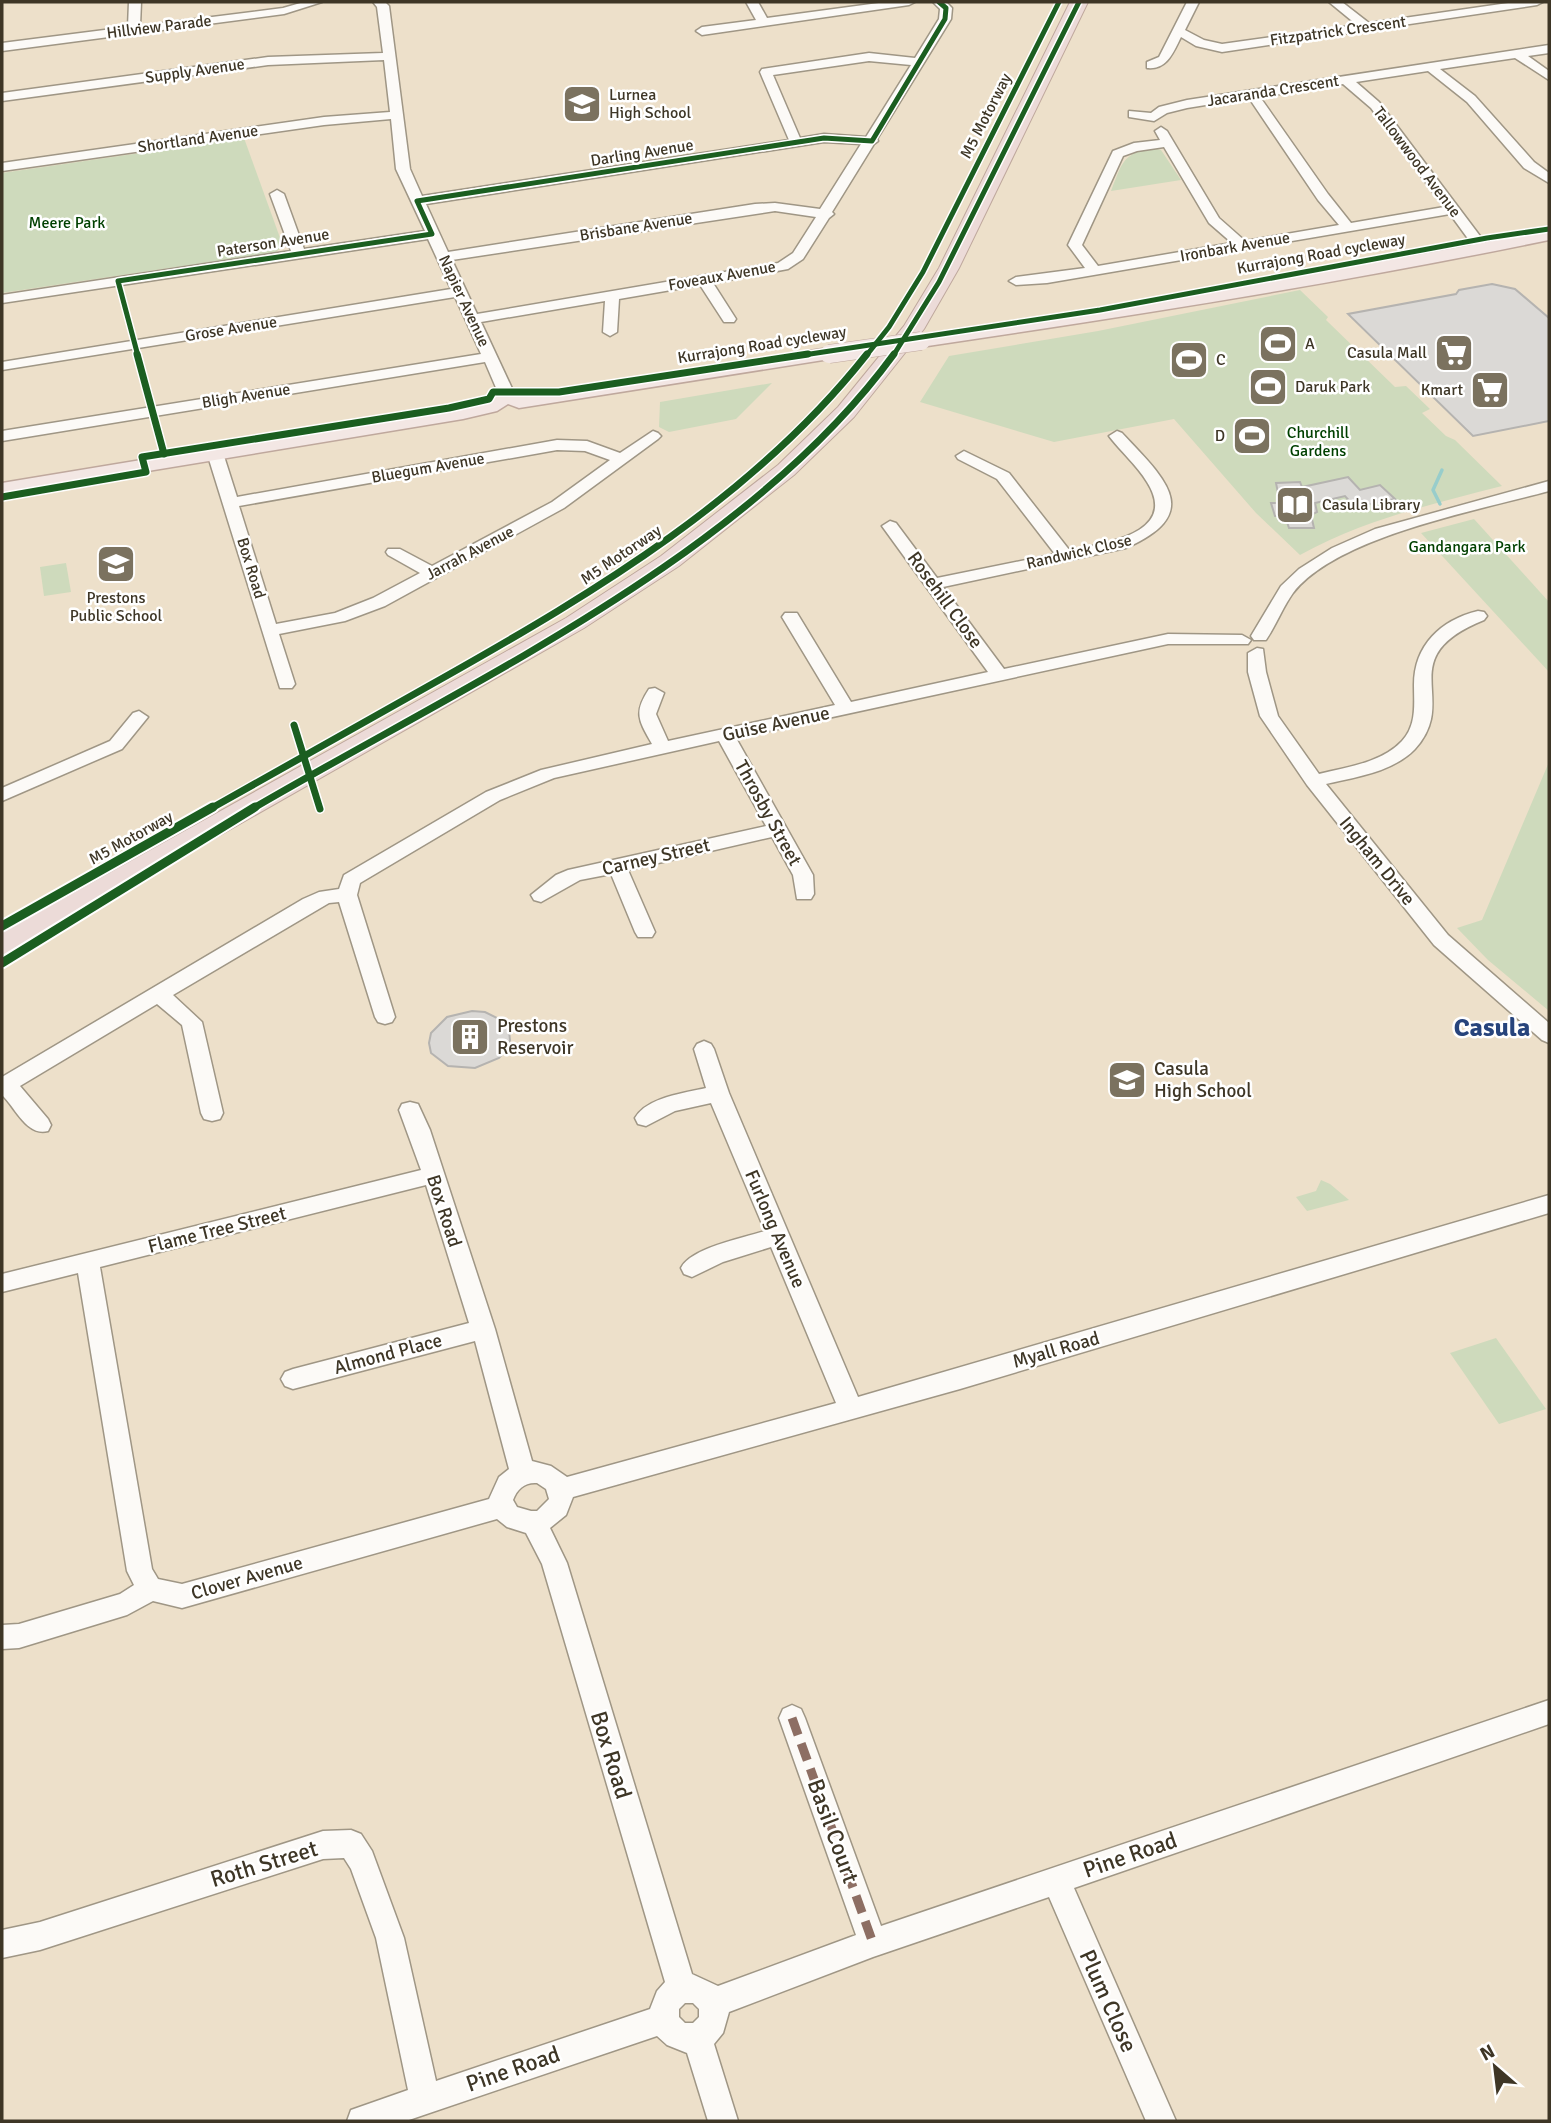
<svg xmlns="http://www.w3.org/2000/svg" width="1551" height="2123" font-family="Signika,sans-serif">
	<style>
		.green { fill: #cedabc }
		.lines { fill: none; stroke-linecap: round; stroke-linejoin: round }
		.stream { stroke: #98cdcb; stroke-width: 3.5 }
		.building { fill: #dbd9d6; stroke: #b5b3b0; stroke-width: 2 }
		.minor-casing { stroke: #9f9685; stroke-width: 3 }
		.major-casing { stroke: #bfa89d; stroke-width: 3 }
		.highway-casing { stroke: #bfa89d; stroke-width: 2 }
		.minor { fill: #fcfaf7; fill-rule: evenodd }
		.major { fill: #f3e7e4; fill-rule: evenodd }
		.highway { fill: #ecdbd8; fill-rule: evenodd }
		.major-bridge-casing { stroke: #bfa89d; stroke-width: 19; stroke-linecap: butt }
		.major-bridge { stroke: #f3e7e4; stroke-width: 18 }
		.quiet { stroke: #8d6e63; stroke-width: 9; stroke-dasharray: 18 9; stroke-linecap: butt }
		.cycleway-far2-casing { stroke: #fff; stroke-width: 8 }
		.cycleway-far1-casing { stroke: #fff; stroke-width: 10 }
		.cycleway-casing { stroke: #fff; stroke-width: 13 }
		.cycleway-far2 { stroke: #1b5e20; stroke-width: 5 }
		.cycleway-far1 { stroke: #1b5e20; stroke-width: 7 }
		.cycleway { stroke: #1b5e20; stroke-width: 9 }
		.labels { text-anchor: middle; dominant-baseline: central; stroke-width: 5; stroke-linejoin: round; paint-order: stroke }
		.far-street-label { font-size: 16px; fill: #3e3626; stroke: #fff }
		.far-poi-label { font-size: 16px; fill: #3e3626; stroke: #fff; text-anchor: start }
		.far-park-label { font-size: 16px; fill: #004000; stroke: #fff }
		.street-label { font-size: 19px; fill: #3e3626; stroke: #fff }
		.poi-label { font-size: 19px; fill: #3e3626; stroke: #fff; text-anchor: start }
		.near-street-label { font-size: 23px; fill: #3e3626; stroke: #fff }
		.district-label { font-size: 26px; font-weight: bold; fill: #27447c; stroke: #fff }
	</style>
	<rect width="100%" height="100%" fill="#ede0ca"/>
	<g class="green">
		<path d="M 244,138 L 283,246 L 276,252 L 2,293 L 2,173 Z"/>
		<path d="M 1153,148 L 1161,150 L 1181,180 L 1111,191 C 1122,164 1122,153 1153,148 Z"/>
		<path d="M 1300,290 L 1328,317 L 1326,320 L 1395,387 L 1406,386 L 1430,409 L 1422,413 L 1446,436 L 1455,440 L 1502,486 C 1432,504 1363,520 1300,555 L 1256,513 L 1174,419 L 1054,442 L 920,402 L 949,356 L 1098,331 Z"/>
		<path d="M 772,383 L 736,419 L 669,432 L 659,427 L 660,402 Z"/>
		<path d="M 1474,519 L 1549,602 L 1549,672 L 1421,533 Z"/>
		<path d="M 66,563 L 71,592 L 44,596 L 40,567 Z"/>
		<path d="M 1549,762 L 1549,1011 L 1488,960 L 1457,928 L 1482,920 Z"/>
		<path d="M 1321,1180 L 1330,1184 L 1349,1200 L 1307,1211 L 1296,1197 L 1316,1191 Z"/>
		<path d="M 1496,1338 L 1546,1409 L 1499,1424 L 1450,1353 Z"/>
	</g>
	<g class="lines">
		<path class="stream" d="M 1440,504 L 1433,490 L 1442,470"/>
	</g>
	<g class="building">
		<path d="M 1492,284 L 1515,289 L 1549,318 L 1549,421 L 1473,436 L 1348,314 L 1456,294 L 1459,290 Z"/>
		<path d="M 1348,477 L 1360,490 L 1380,485 L 1395,499 L 1355,507 L 1345,496 L 1315,503 L 1317,512 L 1311,515 L 1314,528 L 1289,528 L 1285,516 L 1275,516 L 1271,503 L 1280,503 L 1276,483 L 1300,482 L 1302,487 Z"/>
		<path d="M 472,1011 L 485,1012 L 505,1022 L 509,1031 L 510,1040 L 506,1050 L 499,1058 L 475,1068 L 448,1066 L 431,1053 L 429,1043 L 431,1033 L 447,1017 Z"/>
	</g>
	<g class="lines">
		<g class="minor-casing">
			<g id="minor">
				<path d="M 129,2 L 141,2 L 140,26 L 283,8 L 304,2 L 322,2 L 284,14 L 2,51 L 2,43 L 128,27 Z"/>
				<path d="M 373,2 L 385,2 L 389,6 L 410,169 L 422,196 L 789,140 L 760,72 L 762,69 L 869,53 L 915,58 L 939,19 L 940,9 L 933,2 L 946,2 L 952,8 L 951,19 L 877,139 L 878,141 L 874,144 L 832,212 L 834,214 L 829,218 L 803,259 L 788,269 L 713,283 L 736,319 L 734,322 L 724,322 L 700,285 L 619,299 L 617,332 L 610,336 L 603,332 L 605,301 L 481,322 L 516,397 L 508,402 L 500,397 L 485,362 L 2,441 L 2,431 L 481,354 L 455,297 L 2,370 L 2,362 L 451,289 L 428,239 L 2,303 L 2,295 L 291,251 L 270,194 L 277,190 L 284,194 L 304,249 L 425,231 L 396,169 L 391,119 L 324,125 L 2,171 L 2,163 L 324,117 L 390,112 L 384,60 L 268,65 L 2,101 L 2,93 L 268,57 L 383,53 L 377,7 ZM 869,61 L 911,65 L 866,137 L 824,134 L 800,138 L 773,75 ZM 824,142 L 861,144 L 820,209 L 775,203 L 755,204 L 448,252 L 426,204 ZM 775,211 L 816,217 L 793,253 L 778,263 L 477,314 L 452,260 Z"/>
				<path d="M 746,2 L 758,2 L 767,18 L 886,2 L 915,2 L 909,5 L 702,35 L 696,31 L 702,27 L 756,20 Z"/>
				<path d="M 1187,2 L 1199,2 L 1185,30 L 1204,40 L 1222,44 L 1357,25 L 1329,2 L 1342,2 L 1369,23 L 1515,2 L 1543,2 L 1537,5 L 1222,52 L 1196,46 L 1181,37 C 1173,53 1167,70 1147,68 L 1147,62 L 1159,57 Z"/>
				<path d="M 1549,45 L 1549,53 L 1528,56 L 1549,71 L 1549,80 L 1515,58 L 1440,69 L 1475,96 L 1534,162 L 1549,173 L 1549,183 L 1524,168 L 1467,102 L 1428,71 L 1356,82 L 1379,102 L 1489,248 L 1487,251 L 1477,251 L 1450,214 L 1047,283 L 1016,285 L 1009,281 L 1016,277 L 1085,268 L 1068,245 L 1113,151 L 1134,143 L 1160,140 L 1155,131 L 1161,127 L 1167,131 L 1219,218 L 1245,241 L 1339,225 L 1318,200 L 1249,98 L 1187,108 L 1167,113 L 1154,121 L 1129,117 L 1129,111 L 1151,113 L 1159,107 L 1187,100 ZM 1343,84 L 1371,108 L 1444,207 L 1351,223 L 1328,194 L 1260,97 ZM 1164,147 L 1209,223 L 1232,243 L 1098,266 L 1082,245 L 1123,156 L 1137,151 Z"/>
				<path d="M 653,431 L 658,433 L 661,436 L 658,439 L 564,508 L 385,606 L 345,621 L 279,634 L 295,684 L 292,688 L 280,688 L 207,453 L 209,450 L 221,450 L 223,453 L 237,497 L 557,440 L 587,441 L 620,453 ZM 557,450 L 585,451 L 610,460 L 552,502 L 432,566 L 400,549 L 388,549 L 386,552 L 388,555 L 420,573 L 373,598 L 335,613 L 276,624 L 239,506 Z"/>
				<path d="M 1117,431 L 1122,433 C 1165,479 1205,513 1126,548 L 943,587 L 1004,669 L 1168,634 L 1242,635 L 1251,640 L 1248,644 L 1168,644 L 736,738 L 813,875 L 814,894 L 811,899 L 797,899 L 793,875 L 772,837 L 628,870 L 655,932 L 652,937 L 638,937 L 635,932 L 611,874 L 580,880 L 541,902 L 534,900 L 531,895 L 556,875 L 568,870 L 766,826 L 719,741 L 554,778 L 500,800 L 360,883 L 357,895 L 395,1017 L 392,1022 L 385,1024 L 378,1022 L 375,1017 L 339,902 L 329,903 L 173,995 L 202,1022 L 223,1113 L 220,1119 L 212,1121 L 204,1119 L 201,1113 L 182,1025 L 157,1004 L 20,1086 L 48,1119 L 51,1125 L 48,1131 C 27,1137 15,1107 2,1095 L 2,1077 L 303,899 L 319,892 L 339,889 L 344,875 L 486,792 L 541,770 L 652,744 C 639,721 633,713 649,689 L 655,688 L 664,693 L 656,714 L 668,741 L 835,705 L 782,617 L 785,613 L 797,613 L 851,702 L 988,672 L 882,526 L 890,521 L 896,523 L 937,578 L 1055,554 L 997,479 L 958,459 L 956,456 L 964,451 L 1009,473 L 1070,551 C 1104,543 1180,534 1147,482 C 1137,465 1121,452 1109,436 Z"/>
				<path d="M 1549,481 L 1549,491 C 1480,510 1337,536 1293,593 C 1283,607 1276,625 1266,640 L 1254,640 L 1251,636 L 1281,586 L 1299,569 L 1332,548 L 1375,529 Z"/>
				<path d="M 1478,611 L 1484,612 L 1487,616 L 1484,620 C 1390,658 1461,699 1415,749 C 1393,772 1356,777 1326,784 L 1448,935 L 1549,1023 L 1549,1043 L 1542,1040 L 1434,945 L 1307,785 L 1260,716 L 1248,672 L 1248,653 L 1257,648 L 1263,649 L 1266,672 L 1278,716 L 1319,774 C 1347,767 1381,763 1402,741 C 1417,725 1414,704 1414,685 C 1414,645 1441,620 1478,611 Z"/>
				<path d="M 139,711 L 148,717 L 122,749 L 2,801 L 2,788 L 110,741 L 133,713 Z"/>
				<path d="M 704,1041 L 711,1044 L 714,1049 L 729,1093 L 858,1397 L 1549,1195 L 1549,1213 L 960,1389 L 573,1497 L 566,1515 L 550,1528 L 567,1563 L 692,1974 L 718,1986 L 856,1935 L 779,1718 L 783,1709 L 792,1705 L 801,1709 L 805,1718 L 881,1926 L 1549,1700 L 1549,1724 L 1074,1888 L 1176,2121 L 1146,2121 L 1049,1897 L 873,1957 L 729,2012 L 723,2033 L 714,2044 L 738,2121 L 708,2121 L 687,2053 L 667,2045 L 657,2036 L 406,2121 L 347,2121 L 351,2110 L 408,2090 L 376,1938 L 351,1869 L 344,1858 L 323,1859 L 40,1950 L 2,1958 L 2,1930 L 40,1922 L 323,1831 L 351,1830 L 361,1834 L 372,1851 L 404,1938 L 436,2081 L 650,2009 L 657,1991 L 665,1982 L 542,1564 L 526,1533 L 507,1527 L 497,1519 L 182,1608 L 153,1601 L 127,1615 L 19,1648 L 2,1649 L 2,1625 L 19,1624 L 120,1594 L 134,1585 L 127,1571 L 78,1273 L 2,1292 L 2,1274 L 421,1170 L 399,1110 L 402,1104 L 410,1102 L 418,1104 L 430,1130 L 495,1329 L 532,1461 L 551,1466 L 567,1477 L 836,1403 L 771,1247 L 723,1262 L 692,1277 L 684,1274 L 681,1268 C 691,1248 743,1238 765,1231 L 711,1103 L 675,1111 L 646,1126 L 638,1124 L 635,1118 C 647,1097 685,1093 706,1088 L 694,1049 L 697,1044 ZM 426,1185 L 469,1323 L 293,1369 L 285,1372 L 281,1379 L 285,1386 L 293,1389 L 475,1341 L 509,1469 L 499,1477 L 489,1499 L 182,1584 L 158,1579 L 152,1569 L 100,1267 ZM 537,1483 L 546,1489 L 549,1499 L 537,1511 L 531,1511 L 517,1507 L 513,1500 C 517,1489 525,1482 537,1483 ZM 685,2003 L 693,2003 L 699,2009 L 699,2017 L 693,2023 L 685,2023 L 679,2017 L 679,2009 Z"/>
			</g>
		</g>
		<g class="major-casing">
			<g id="major">
				<path d="M 1549,230 L 1549,240 C 1341,283 1131,316 921,347 L 911,341 L 921,335 C 1131,304 1341,271 1549,230 Z"/>
				<path d="M 829,348 L 839,354 L 836,358 L 519,408 L 508,404 L 497,411 L 463,419 L 2,495 L 2,483 L 461,407 L 483,402 L 505,392 L 523,395 Z"/>
			</g>
		</g>
		<g class="highway-casing">
			<path id="highway" d="M 1070,2 L 1088,2 L 959,268 L 924,329 L 854,417 L 794,475 L 679,566 L 584,628 L 13,953 L 2,956 L 2,933 L 566,618 L 661,556 L 778,465 L 838,407 L 904,326 L 939,268 Z"/>
		</g>
		<use href="#minor" class="minor"/>
		<use href="#major" class="major"/>
		<use href="#highway" class="highway"/>
		<g class="major-bridge-casing">
			<path id="major-bridge" d="M 829,354 L 921,341"/>
		</g>
		<use href="#major-bridge" class="major-bridge"/>
		<path class="quiet" d="M 792,1718 L 873,1943"/>
		<g class="cycleway-far2-casing">
			<g id="cycleway-far2">
				<path d="M 138,356 L 118,281 L 432,234 L 417,201 L 824,138 L 872,141 L 945,19 L 946,8 L 939,2"/>
				<path d="M 797,356 L 1100,310 L 1487,238 L 1549,229"/>
				<path d="M 866,356 L 889,327 L 923,272 L 1059,2"/>
				<path d="M 893,356 L 939,282 L 1079,2"/>
			</g>
		</g>
		<g class="cycleway-far1-casing">
			<g id="cycleway-far1">
				<path d="M 137,354 L 164,454"/>
				<path d="M 2,497 L 146,472 L 142,457 L 449,408 L 489,399 L 493,392 L 559,392 L 808,354"/>
				<path d="M 294,725 L 320,809"/>
				<path d="M 210,809 C 287,766 364,722 441,679 C 597,591 754,497 867,354"/>
				<path d="M 252,809 C 467,683 745,558 894,354"/>
			</g>
		</g>
		<g class="cycleway-casing">
			<g id="cycleway">
				<path d="M 2,926 L 213,807"/>
				<path d="M 2,963 L 255,807"/>
			</g>
		</g>
		<use href="#cycleway-far2" class="cycleway-far2"/>
		<use href="#cycleway-far1" class="cycleway-far1"/>
		<use href="#cycleway" class="cycleway"/>
	</g>
	<defs>
		<g id="school-square" transform="scale(2.0125)"><rect x="-9" y="-9" width="18" height="18" rx="4" fill="#7b725f" stroke="#fff"/><path d="M0-5L7-2L0 1L-7-2ZM-4 1L0 2.5L4 1V4Q0 6-4 4Z" fill="#fff"/></g>
		<g id="stadium-square" transform="scale(2.0125)"><rect x="-9" y="-9" width="18" height="18" rx="4" fill="#7b725f" stroke="#fff"/><path d="M0-5a6.5 5 0 1 0 0 10a6.5 5 0 1 0 0-10ZM-3.5-1.8h7v3.6h-7Z" fill="#fff"/></g>
		<g id="supermarket-square" transform="scale(2.0125)"><rect x="-9" y="-9" width="18" height="18" rx="4" fill="#7b725f" stroke="#fff"/><path d="M-6-5.5h2.5l.6 2H6L4.5 2H-2.5L-4.4-4H-6ZM-1.5 3.2a1.3 1.3 0 1 0 .1 0ZM3 3.2a1.3 1.3 0 1 0 .1 0Z" fill="#fff"/></g>
		<g id="library-square" transform="scale(2.0125)"><rect x="-9" y="-9" width="18" height="18" rx="4" fill="#7b725f" stroke="#fff"/><path d="M-6-4Q-3-5.5-.7-3.5V5Q-3 3-6 4ZM6-4Q3-5.5 .7-3.5V5Q3 3 6 4Z" fill="#fff"/></g>
		<g id="building-square" transform="scale(2.0125)"><rect x="-9" y="-9" width="18" height="18" rx="4" fill="#7b725f" stroke="#fff"/><path d="M-4-6H4V6H1V3H-1V6H-4ZM-2.5-4.3h1.7v1.8h-1.7ZM.8-4.3h1.7v1.8H.8ZM-2.5-1h1.7V.8h-1.7ZM.8-1h1.7V.8H.8Z" fill="#fff"/></g>
	</defs>
	<g fill-rule="evenodd">
		<use href="#school-square" x="582" y="104"/>
		<use href="#stadium-square" x="1278" y="344"/>
		<use href="#supermarket-square" x="1454" y="353"/>
		<use href="#stadium-square" x="1189" y="360"/>
		<use href="#stadium-square" x="1268" y="387"/>
		<use href="#supermarket-square" x="1490" y="390"/>
		<use href="#stadium-square" x="1252" y="436"/>
		<use href="#library-square" x="1295" y="505"/>
		<use href="#school-square" x="116" y="564"/>
		<use href="#building-square" x="470" y="1037"/>
		<use href="#school-square" x="1127" y="1080"/>
	</g>
	<g class="labels">
		<g class="far-street-label">
			<text transform="translate(159 27) rotate(-7)">Hillview Parade</text>
			<text transform="translate(1338 31) rotate(-8)">Fitzpatrick Crescent</text>
			<text transform="translate(195 71) rotate(-8)">Supply Avenue</text>
			<text transform="translate(1273 91) rotate(-9)">Jacaranda Crescent</text>
			<text transform="translate(986 116) rotate(-63)">M5 Motorway</text>
			<text transform="translate(198 139) rotate(-8)">Shortland Avenue</text>
			<text transform="translate(642 153) rotate(-9)">Darling Avenue</text>
			<text transform="translate(1417 162) rotate(53)">Tallowwood Avenue</text>
			<text transform="translate(636 227) rotate(-9)">Brisbane Avenue</text>
			<text transform="translate(273 243) rotate(-9)">Paterson Avenue</text>
			<text transform="translate(1235 247) rotate(-10)">Ironbark Avenue</text>
			<text transform="translate(1321 254) rotate(-10)">Kurrajong Road cycleway</text>
			<text transform="translate(722 276) rotate(-10)">Foveaux Avenue</text>
			<text transform="translate(464 301) rotate(65)">Napier Avenue</text>
			<text transform="translate(231 329) rotate(-9)">Grose Avenue</text>
			<text transform="translate(762 345) rotate(-9)">Kurrajong Road cycleway</text>
			<text transform="translate(246 396) rotate(-9)">Bligh Avenue</text>
			<text transform="translate(428 468) rotate(-10)">Bluegum Avenue</text>
			<text transform="translate(1079 552) rotate(-13)">Randwick Close</text>
			<text transform="translate(470 553) rotate(-28)">Jarrah Avenue</text>
			<text transform="translate(621 555) rotate(-34)">M5 Motorway</text>
			<text transform="translate(251 568) rotate(73)">Box Road</text>
			<text transform="translate(131 838) rotate(-29)">M5 Motorway</text>
		</g>
		<g class="far-poi-label">
			<text x="609" y="95">Lurnea<tspan x="609" dy="18">High School</tspan></text>
			<text x="1305" y="344">A</text>
			<text x="1427" y="353" text-anchor="end">Casula Mall</text>
			<text x="1216" y="360">C</text>
			<text x="1295" y="387">Daruk Park</text>
			<text x="1463" y="390" text-anchor="end">Kmart</text>
			<text x="1225" y="436" text-anchor="end">D</text>
			<text x="1322" y="505">Casula Library</text>
			<text x="116" y="598" text-anchor="middle">Prestons<tspan x="116" dy="18">Public School</tspan></text>
		</g>
		<g class="far-park-label">
			<text x="67" y="223">Meere Park</text>
			<text x="1318" y="433">Churchill<tspan x="1318" dy="18">Gardens</tspan></text>
			<text x="1467" y="547">Gandangara Park</text>
		</g>
		<g class="street-label">
			<text transform="translate(945 600) rotate(54)">Rosehill Close</text>
			<text transform="translate(776 724) rotate(-12)">Guise Avenue</text>
			<text transform="translate(768 813) rotate(61)">Throsby Street</text>
			<text transform="translate(656 857) rotate(-13)">Carney Street</text>
			<text transform="translate(1377 861) rotate(51)">Ingham Drive</text>
			<text transform="translate(444 1211) rotate(72)">Box Road</text>
			<text transform="translate(775 1229) rotate(67)">Furlong Avenue</text>
			<text transform="translate(217 1230) rotate(-14)">Flame Tree Street</text>
			<text transform="translate(1056 1350) rotate(-16)">Myall Road</text>
			<text transform="translate(388 1354) rotate(-15)">Almond Place</text>
			<text transform="translate(247 1578) rotate(-16)">Clover Avenue</text>
		</g>
		<g class="poi-label">
			<text x="497" y="1026">Prestons<tspan x="497" dy="22">Reservoir</tspan></text>
			<text x="1154" y="1069">Casula<tspan x="1154" dy="22">High School</tspan></text>
		</g>
		<g class="near-street-label">
			<text transform="translate(611 1755) rotate(73)">Box Road</text>
			<text transform="translate(833 1831) rotate(70)">Basil Court</text>
			<text transform="translate(1130 1855) rotate(-19)">Pine Road</text>
			<text transform="translate(264 1864) rotate(-17)">Roth Street</text>
			<text transform="translate(1108 2001) rotate(66)">Plum Close</text>
			<text transform="translate(513 2069) rotate(-19)">Pine Road</text>
		</g>
		<g class="district-label">
			<text x="1492" y="1028">Casula</text>
		</g>
	</g>
	<rect width="1551" height="2123" fill="none" stroke="#3e3626" stroke-width="7"/>
	<g transform="translate(1495 2067) rotate(332)" stroke="#ffffff" stroke-width="5" paint-order="stroke">
	<path d="M0-5L12 26L0 18L-12 26Z" fill="#3e3626"/>
	<text y="-10" font-size="19" font-weight="bold" text-anchor="middle" fill="#3e3626">N</text>
	</g>
</svg>
